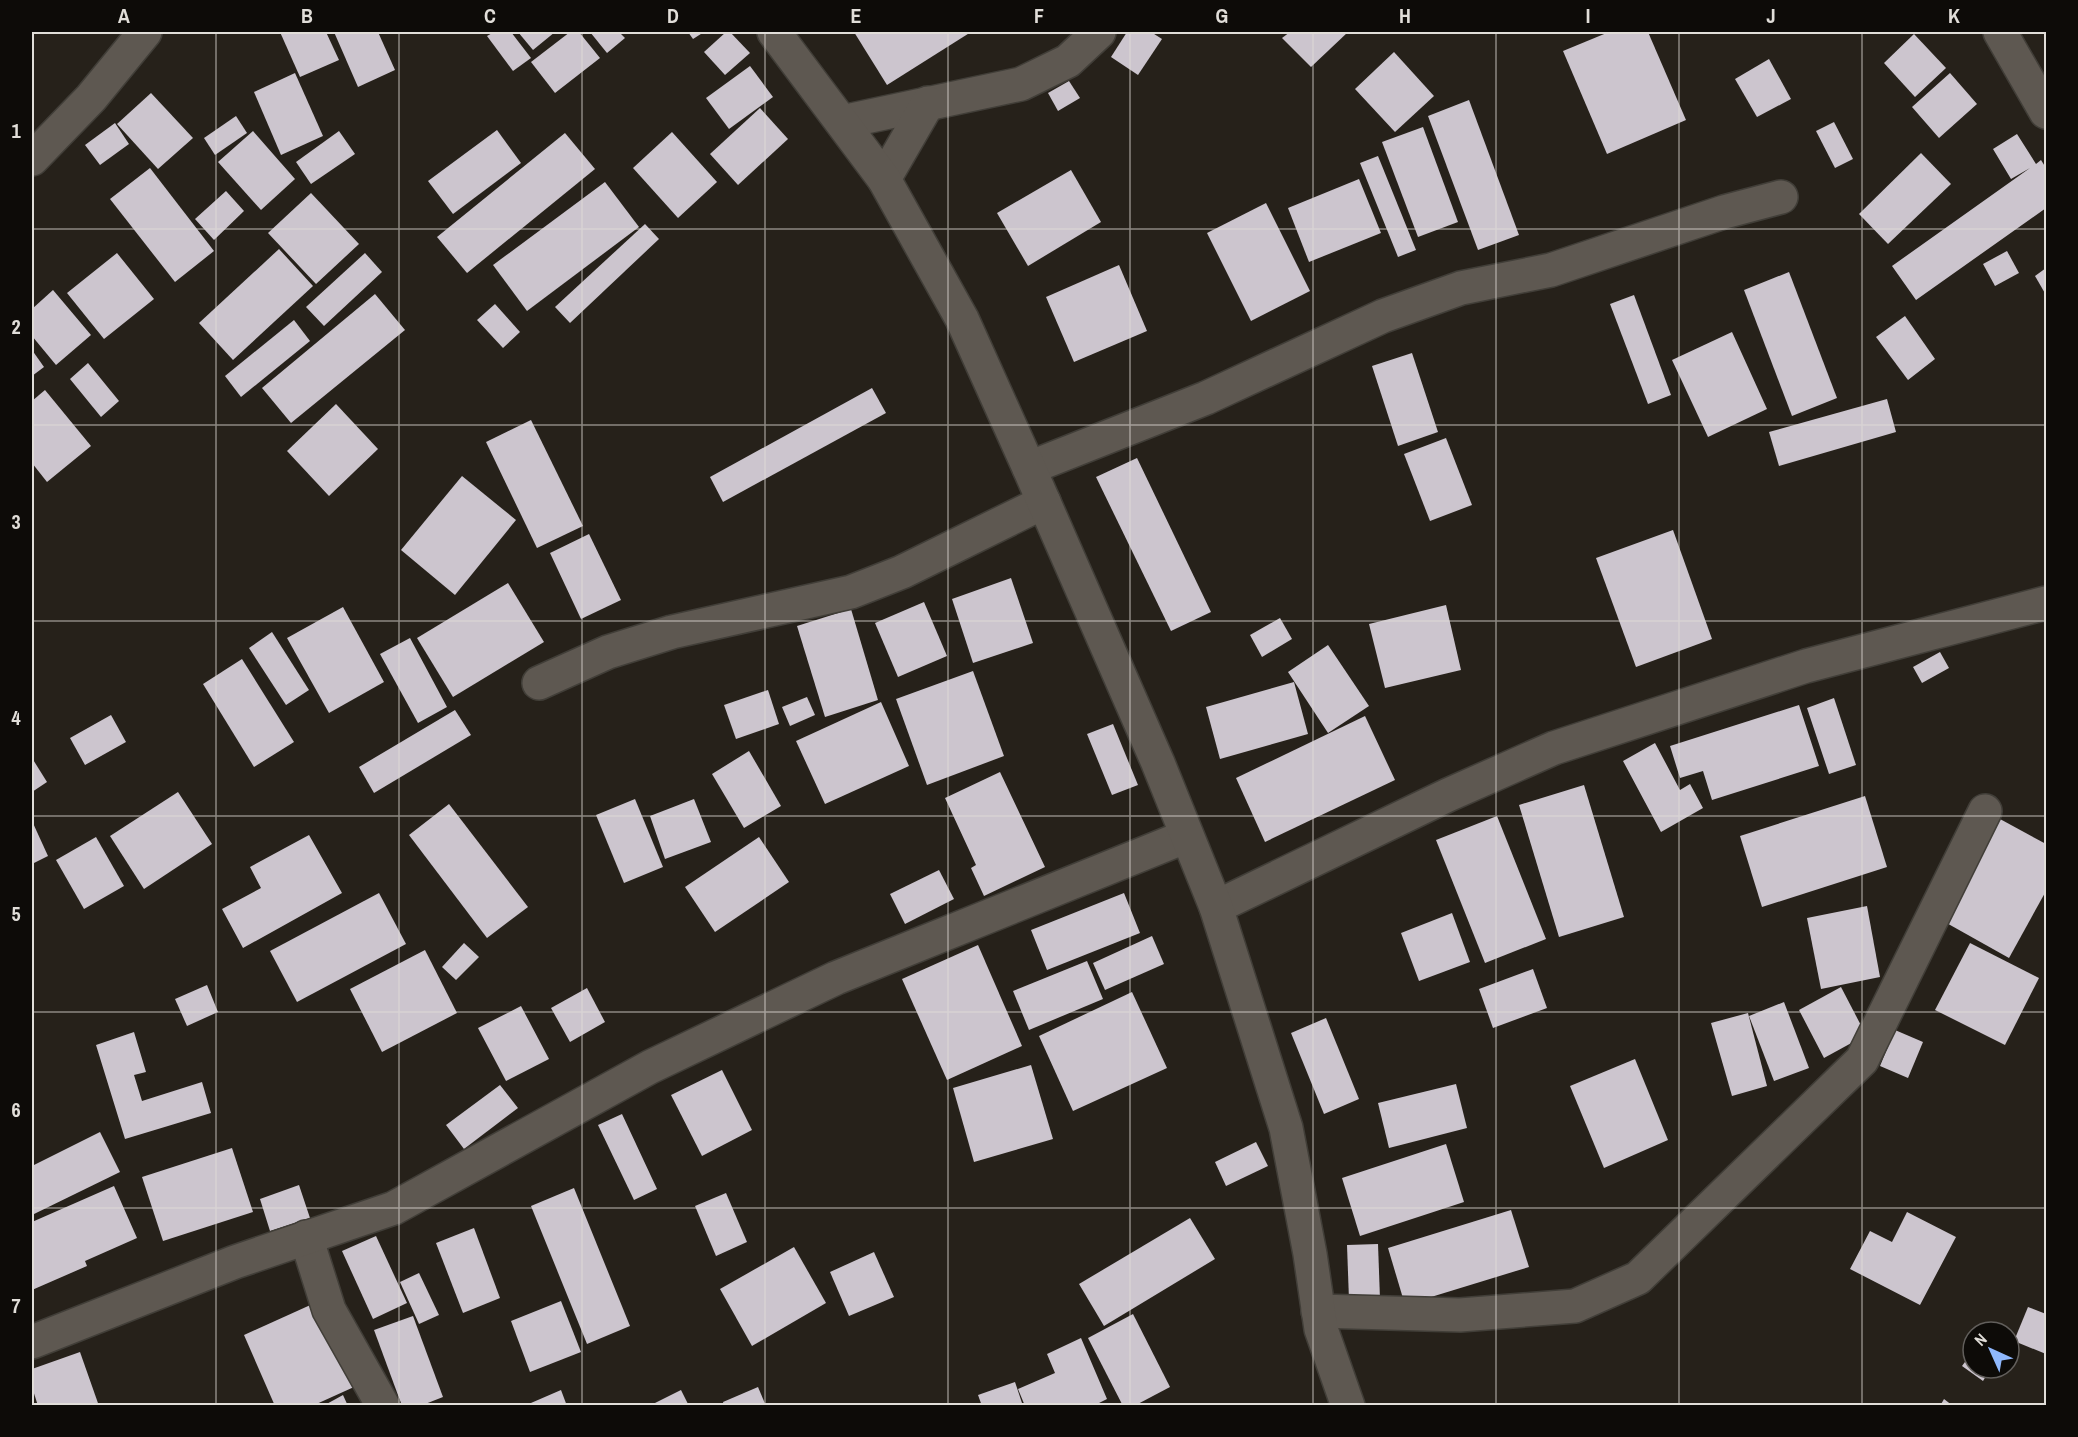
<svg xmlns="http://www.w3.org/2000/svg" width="2078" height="1437" font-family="'Archivo Narrow',sans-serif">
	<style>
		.building { fill: #ccc5ce }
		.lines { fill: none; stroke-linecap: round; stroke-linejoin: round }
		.minor-casing { stroke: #413e38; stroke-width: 36 }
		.tertiary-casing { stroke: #413e38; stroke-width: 36 }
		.minor { stroke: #5e5851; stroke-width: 33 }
		.tertiary { stroke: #5e5851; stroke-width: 33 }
		.grid { fill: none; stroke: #e1ded9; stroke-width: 1.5; stroke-opacity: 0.55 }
		.neatline { fill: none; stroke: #e1ded9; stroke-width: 2 }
		.grid-label { font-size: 20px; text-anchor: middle; font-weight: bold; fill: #e1ded9 }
	</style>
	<rect width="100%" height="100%" fill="#26211a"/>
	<g class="building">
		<path d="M 280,32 L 326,32 L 339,60 L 300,77 Z"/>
		<path d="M 334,32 L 378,32 L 395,70 L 358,87 Z"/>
		<path d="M 494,32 L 511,32 L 531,58 L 513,71 L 487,36 Z"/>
		<path d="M 518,32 L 555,32 L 533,50 Z"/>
		<path d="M 570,32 L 579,32 L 600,58 L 555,93 L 531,62 Z"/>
		<path d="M 590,32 L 619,32 L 625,38 L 607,53 Z"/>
		<path d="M 688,32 L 704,32 L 693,39 Z"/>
		<path d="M 726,32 L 730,32 L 750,53 L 725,75 L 704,52 Z"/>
		<path d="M 854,32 L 971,32 L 887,85 Z"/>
		<path d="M 1127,32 L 1151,32 L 1162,39 L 1138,75 L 1111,57 Z"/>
		<path d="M 1290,32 L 1348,32 L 1311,67 L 1282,38 Z"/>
		<path d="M 1609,32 L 1648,32 L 1686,120 L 1607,154 L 1563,51 Z"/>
		<path d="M 1914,34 L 1946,68 L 1915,97 L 1884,63 Z"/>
		<path d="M 1394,52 L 1434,96 L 1395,132 L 1355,89 Z"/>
		<path d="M 1769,59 L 1791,99 L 1757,117 L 1735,79 Z"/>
		<path d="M 750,66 L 773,97 L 729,129 L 706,98 Z"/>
		<path d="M 295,73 L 323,136 L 281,155 L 254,92 Z"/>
		<path d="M 1950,73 L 1977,104 L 1939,138 L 1912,107 Z"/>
		<path d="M 1069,81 L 1080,98 L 1058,111 L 1048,93 Z"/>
		<path d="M 151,93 L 193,138 L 158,169 L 117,124 Z"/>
		<path d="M 1469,100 L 1519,235 L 1478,250 L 1428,116 Z"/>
		<path d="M 760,108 L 788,139 L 738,185 L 710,154 Z"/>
		<path d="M 236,116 L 247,133 L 215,155 L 204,138 Z"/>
		<path d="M 1834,122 L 1853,159 L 1835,168 L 1816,131 Z"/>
		<path d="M 115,123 L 129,144 L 100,165 L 85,145 Z"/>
		<path d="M 1423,127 L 1458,222 L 1418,237 L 1382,142 Z"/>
		<path d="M 497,130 L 521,163 L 453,214 L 428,181 Z"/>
		<path d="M 253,131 L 295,179 L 261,210 L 218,162 Z"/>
		<path d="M 339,131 L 355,154 L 311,184 L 296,162 Z"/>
		<path d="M 672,132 L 717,182 L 678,218 L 633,168 Z"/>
		<path d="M 565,133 L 595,169 L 467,273 L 437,237 Z"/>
		<path d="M 2017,134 L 2036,164 L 2041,160 L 2046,168 L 2046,208 L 1916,300 L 1892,266 L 2030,168 L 2011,179 L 1993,149 Z"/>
		<path d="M 1921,153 L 1951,184 L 1888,244 L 1859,214 Z"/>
		<path d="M 1378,156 L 1416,250 L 1398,257 L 1360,163 Z"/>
		<path d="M 150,168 L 214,251 L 175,282 L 110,199 Z"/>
		<path d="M 1071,170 L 1101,222 L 1028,266 L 997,213 Z"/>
		<path d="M 1359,179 L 1381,233 L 1309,262 L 1288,208 Z"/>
		<path d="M 605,182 L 639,227 L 527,311 L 493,265 Z"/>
		<path d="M 226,191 L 244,211 L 214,240 L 195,219 Z"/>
		<path d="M 311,193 L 359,244 L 316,284 L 268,233 Z"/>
		<path d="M 1266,203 L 1310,291 L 1251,321 L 1207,233 Z"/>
		<path d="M 645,224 L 659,239 L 570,323 L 555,307 Z"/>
		<path d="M 279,249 L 313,286 L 233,360 L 199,323 Z"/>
		<path d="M 2007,251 L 2019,273 L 1995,286 L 1983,264 Z"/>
		<path d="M 117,253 L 154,299 L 104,339 L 67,293 Z"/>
		<path d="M 365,253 L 382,272 L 324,326 L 306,307 Z"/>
		<path d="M 1119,265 L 1147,331 L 1074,362 L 1046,297 Z"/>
		<path d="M 2046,268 L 2046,295 L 2035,276 Z"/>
		<path d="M 1789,272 L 1837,398 L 1792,416 L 1744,290 Z"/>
		<path d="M 53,290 L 91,335 L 56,365 L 32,336 L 32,309 Z"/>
		<path d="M 375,294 L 405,330 L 291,423 L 262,388 Z"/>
		<path d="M 1634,295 L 1671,395 L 1648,404 L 1610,304 Z"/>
		<path d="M 495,304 L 520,332 L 503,348 L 477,320 Z"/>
		<path d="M 1905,316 L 1935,359 L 1908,380 L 1876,337 Z"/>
		<path d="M 294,320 L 310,341 L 241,397 L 225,376 Z"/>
		<path d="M 1732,332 L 1767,409 L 1708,437 L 1672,360 Z"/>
		<path d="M 32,350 L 44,367 L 32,376 Z"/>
		<path d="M 1412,353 L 1438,432 L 1398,446 L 1372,366 Z"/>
		<path d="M 88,363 L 119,401 L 101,417 L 70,379 Z"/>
		<path d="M 872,388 L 886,413 L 723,502 L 710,477 Z"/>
		<path d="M 45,390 L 91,446 L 47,482 L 32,463 L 32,401 Z"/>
		<path d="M 1887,399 L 1896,432 L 1779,466 L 1769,432 Z"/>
		<path d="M 336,404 L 378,449 L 329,496 L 287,451 Z"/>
		<path d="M 531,420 L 583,526 L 537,548 L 486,442 Z"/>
		<path d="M 1446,438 L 1472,505 L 1430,521 L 1404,454 Z"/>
		<path d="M 1137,458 L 1211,612 L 1171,631 L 1096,477 Z"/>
		<path d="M 462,476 L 516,520 L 455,595 L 401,550 Z"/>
		<path d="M 1673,530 L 1712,639 L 1636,667 L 1596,558 Z"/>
		<path d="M 589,534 L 621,600 L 581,619 L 550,553 Z"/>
		<path d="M 1011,578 L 1033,643 L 973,663 L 952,599 Z"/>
		<path d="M 508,583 L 544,642 L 453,697 L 417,638 Z"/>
		<path d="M 924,602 L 947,656 L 898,677 L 875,623 Z"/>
		<path d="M 1446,605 L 1461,670 L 1385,688 L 1369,624 Z"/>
		<path d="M 343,607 L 384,682 L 329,713 L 287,638 Z"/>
		<path d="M 851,609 L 878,700 L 825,717 L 797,626 Z"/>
		<path d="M 1280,618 L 1292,639 L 1262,657 L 1250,635 Z"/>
		<path d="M 272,632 L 309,690 L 286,705 L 249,648 Z"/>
		<path d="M 410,638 L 447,707 L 418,723 L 380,654 Z"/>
		<path d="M 1328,645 L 1369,706 L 1328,733 L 1288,672 Z"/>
		<path d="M 1940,652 L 1949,668 L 1922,683 L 1913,667 Z"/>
		<path d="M 242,659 L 294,742 L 254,767 L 203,684 Z"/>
		<path d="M 973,671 L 1004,756 L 927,785 L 896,699 Z"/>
		<path d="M 1294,682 L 1308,734 L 1220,759 L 1206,707 Z"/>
		<path d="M 768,690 L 779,724 L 736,739 L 724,705 Z"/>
		<path d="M 807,697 L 815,715 L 790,726 L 782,707 Z"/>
		<path d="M 1834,698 L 1856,765 L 1829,774 L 1807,708 Z"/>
		<path d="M 881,702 L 909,766 L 825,804 L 796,741 Z"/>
		<path d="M 1799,705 L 1819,766 L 1712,800 L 1703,771 L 1680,778 L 1670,746 Z"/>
		<path d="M 455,710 L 471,735 L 374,793 L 359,767 Z"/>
		<path d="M 111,715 L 126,742 L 85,765 L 70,738 Z"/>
		<path d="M 1365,716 L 1395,780 L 1265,842 L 1236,778 Z"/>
		<path d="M 1113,724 L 1138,785 L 1112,795 L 1087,734 Z"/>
		<path d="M 1655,743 L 1680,790 L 1690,784 L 1703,808 L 1661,832 L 1623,761 Z"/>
		<path d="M 749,751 L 781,806 L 744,828 L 712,774 Z"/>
		<path d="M 32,758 L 47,782 L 32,792 Z"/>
		<path d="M 1000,772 L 1045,867 L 984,896 L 971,868 L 976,865 L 945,798 Z"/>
		<path d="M 1584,785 L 1624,917 L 1559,937 L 1519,805 Z"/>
		<path d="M 178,792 L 212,844 L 144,889 L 110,836 Z"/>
		<path d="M 1865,796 L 1887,867 L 1762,907 L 1740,836 Z"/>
		<path d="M 635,799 L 663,867 L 624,883 L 596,815 Z"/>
		<path d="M 694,799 L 711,842 L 665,859 L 650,816 Z"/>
		<path d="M 449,804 L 528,907 L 487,938 L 409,835 Z"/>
		<path d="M 1497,816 L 1546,939 L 1485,963 L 1436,840 Z"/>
		<path d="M 2000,819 L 2046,844 L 2046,891 L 2009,958 L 1943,921 Z"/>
		<path d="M 32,821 L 48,856 L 32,864 Z"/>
		<path d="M 309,835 L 342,893 L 243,948 L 222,909 L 261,888 L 250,867 Z"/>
		<path d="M 96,837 L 124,886 L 84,909 L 56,860 Z"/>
		<path d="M 759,837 L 789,882 L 715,932 L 685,887 Z"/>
		<path d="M 939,870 L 954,899 L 905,924 L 890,894 Z"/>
		<path d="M 379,893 L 406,944 L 297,1002 L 270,951 Z"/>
		<path d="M 1124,893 L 1140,933 L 1047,970 L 1031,930 Z"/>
		<path d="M 1867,906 L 1880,977 L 1821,989 L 1807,918 Z"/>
		<path d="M 1452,913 L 1470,962 L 1419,981 L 1401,933 Z"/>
		<path d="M 1152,936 L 1164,964 L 1105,990 L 1093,963 Z"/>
		<path d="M 464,943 L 479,957 L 456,980 L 442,967 Z"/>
		<path d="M 1970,943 L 2039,978 L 2005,1045 L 1935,1010 Z"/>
		<path d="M 978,945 L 1022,1046 L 947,1080 L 902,979 Z"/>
		<path d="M 425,950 L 457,1013 L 382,1052 L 350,989 Z"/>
		<path d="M 1087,961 L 1103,999 L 1029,1030 L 1013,991 Z"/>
		<path d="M 1533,969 L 1547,1008 L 1493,1028 L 1479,989 Z"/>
		<path d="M 207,985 L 218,1012 L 187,1026 L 175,999 Z"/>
		<path d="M 1841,987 L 1866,1035 L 1824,1058 L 1799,1010 Z"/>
		<path d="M 587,988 L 605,1022 L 570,1042 L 551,1008 Z"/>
		<path d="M 1132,992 L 1167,1068 L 1073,1111 L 1039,1036 Z"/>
		<path d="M 1784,1002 L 1809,1068 L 1774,1081 L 1749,1016 Z"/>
		<path d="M 521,1006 L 549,1059 L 506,1081 L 478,1028 Z"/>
		<path d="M 1748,1013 L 1767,1086 L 1732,1096 L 1711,1023 Z"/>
		<path d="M 1326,1018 L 1359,1099 L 1324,1114 L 1291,1033 Z"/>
		<path d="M 1895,1030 L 1923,1042 L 1908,1078 L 1880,1066 Z"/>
		<path d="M 134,1032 L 146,1072 L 134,1075 L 142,1101 L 202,1082 L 211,1113 L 125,1139 L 96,1045 Z"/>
		<path d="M 1635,1059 L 1668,1140 L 1604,1168 L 1570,1086 Z"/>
		<path d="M 1031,1065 L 1053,1139 L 974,1162 L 953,1088 Z"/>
		<path d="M 722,1070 L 752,1130 L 702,1156 L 671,1095 Z"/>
		<path d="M 1456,1084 L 1467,1128 L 1389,1148 L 1378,1103 Z"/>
		<path d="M 500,1085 L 518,1108 L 464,1149 L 446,1125 Z"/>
		<path d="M 622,1114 L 657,1189 L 634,1200 L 598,1125 Z"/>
		<path d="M 100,1132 L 120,1172 L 32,1215 L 32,1166 Z"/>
		<path d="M 1256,1142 L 1268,1166 L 1226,1186 L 1215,1162 Z"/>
		<path d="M 1446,1144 L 1464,1202 L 1360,1236 L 1342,1178 Z"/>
		<path d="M 232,1148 L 253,1212 L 163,1241 L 142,1177 Z"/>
		<path d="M 299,1185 L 310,1218 L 270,1231 L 260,1199 Z"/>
		<path d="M 114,1186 L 137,1238 L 85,1261 L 87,1266 L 32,1290 L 32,1222 Z"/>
		<path d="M 574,1188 L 630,1326 L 587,1344 L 531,1206 Z"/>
		<path d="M 726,1193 L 747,1242 L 716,1256 L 695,1206 Z"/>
		<path d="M 1511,1210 L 1529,1267 L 1405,1305 L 1388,1248 Z"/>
		<path d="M 1907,1212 L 1956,1237 L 1920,1305 L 1850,1269 L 1870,1231 L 1892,1242 Z"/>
		<path d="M 1190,1218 L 1215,1259 L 1104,1326 L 1079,1284 Z"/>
		<path d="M 474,1228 L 500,1298 L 463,1313 L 436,1243 Z"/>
		<path d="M 376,1236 L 407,1303 L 373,1319 L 342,1251 Z"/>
		<path d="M 1378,1244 L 1380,1299 L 1349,1300 L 1347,1245 Z"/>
		<path d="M 794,1247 L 826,1303 L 752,1346 L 720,1289 Z"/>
		<path d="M 874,1252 L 894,1297 L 849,1316 L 830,1272 Z"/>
		<path d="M 419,1273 L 439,1315 L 419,1324 L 400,1282 Z"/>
		<path d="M 561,1301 L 581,1352 L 530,1372 L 511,1321 Z"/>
		<path d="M 317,1302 L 354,1387 L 312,1406 L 275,1406 L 244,1335 Z"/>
		<path d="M 2028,1307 L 2046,1314 L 2046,1354 L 2014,1341 Z"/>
		<path d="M 1133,1314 L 1170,1387 L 1134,1406 L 1123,1406 L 1088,1338 Z"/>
		<path d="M 413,1316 L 443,1397 L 420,1406 L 402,1406 L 374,1330 Z"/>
		<path d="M 1081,1338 L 1107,1399 L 1093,1406 L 1025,1406 L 1018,1389 L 1055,1373 L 1047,1354 Z"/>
		<path d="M 1973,1351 L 1973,1368 L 1991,1368 L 1983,1381 L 1962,1366 Z"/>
		<path d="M 80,1352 L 99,1406 L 38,1406 L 32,1387 L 32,1369 Z"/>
		<path d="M 1015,1382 L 1023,1406 L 982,1406 L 978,1395 Z"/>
		<path d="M 758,1387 L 766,1406 L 724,1406 L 723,1402 Z"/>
		<path d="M 561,1390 L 567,1406 L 524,1406 Z"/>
		<path d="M 681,1390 L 689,1406 L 649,1406 Z"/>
		<path d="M 343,1395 L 348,1406 L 323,1406 Z"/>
		<path d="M 1944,1399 L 1953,1406 L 1940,1406 Z"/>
	</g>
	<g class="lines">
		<g class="minor-casing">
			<g id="minor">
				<path d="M 2000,32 L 2046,112"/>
				<path d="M 842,122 L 1021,84 L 1068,61 L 1099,32"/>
				<path d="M 32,159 L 91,98 L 145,32"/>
				<path d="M 884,179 L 928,103"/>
				<path d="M 1029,468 L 1206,398 L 1383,316 L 1461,288 L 1551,270 L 1724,212 L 1781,197"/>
				<path d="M 539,683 L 608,652 L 672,632 L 851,592 L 902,572 L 1044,502"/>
				<path d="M 1216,907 L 1448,795 L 1554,748 L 1806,666 L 2046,603"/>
				<path d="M 306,1237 L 329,1310 L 383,1406"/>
				<path d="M 1318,1311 L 1460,1315 L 1575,1306 L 1638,1278 L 1862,1060 L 1985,811"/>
				<path d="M 32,1342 L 235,1262 L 394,1208 L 650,1067 L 836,978 L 1187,836"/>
			</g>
		</g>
		<g class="tertiary-casing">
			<path id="tertiary" d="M 774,32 L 884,179 L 962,319 L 1029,468 L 1158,763 L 1216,907 L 1286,1128 L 1310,1254 L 1321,1329 L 1348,1406"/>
		</g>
		<use href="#minor" class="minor"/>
		<use href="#tertiary" class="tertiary"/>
	</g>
	<path class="grid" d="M 216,32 L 216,1406M 399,32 L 399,1406M 582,32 L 582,1406M 765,32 L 765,1406M 948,32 L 948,1406M 1130,32 L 1130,1406M 1313,32 L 1313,1406M 1496,32 L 1496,1406M 1679,32 L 1679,1406M 1862,32 L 1862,1406M 32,229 L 2046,229M 32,425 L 2046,425M 32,621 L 2046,621M 32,816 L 2046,816M 32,1012 L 2046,1012M 32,1208 L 2046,1208"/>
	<rect width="2078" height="1437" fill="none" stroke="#0d0b08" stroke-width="66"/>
	<g transform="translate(1991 1350) rotate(315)"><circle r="28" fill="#0d0b08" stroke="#625f5c" stroke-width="1.5"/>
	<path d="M0-4.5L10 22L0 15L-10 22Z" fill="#8fb8fd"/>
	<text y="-9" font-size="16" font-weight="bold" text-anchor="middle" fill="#e1ded9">N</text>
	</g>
	<rect x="33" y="33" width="2012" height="1371" class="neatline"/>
	<g class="grid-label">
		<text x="124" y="23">A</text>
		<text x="307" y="23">B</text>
		<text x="490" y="23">C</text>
		<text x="673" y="23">D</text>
		<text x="856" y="23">E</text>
		<text x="1039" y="23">F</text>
		<text x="1222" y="23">G</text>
		<text x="1405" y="23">H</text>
		<text x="1588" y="23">I</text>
		<text x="1771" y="23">J</text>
		<text x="1954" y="23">K</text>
		<text x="16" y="138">1</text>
		<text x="16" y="334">2</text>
		<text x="16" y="529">3</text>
		<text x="16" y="725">4</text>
		<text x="16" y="921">5</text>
		<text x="16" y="1117">6</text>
		<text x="16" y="1313">7</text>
	</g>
</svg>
